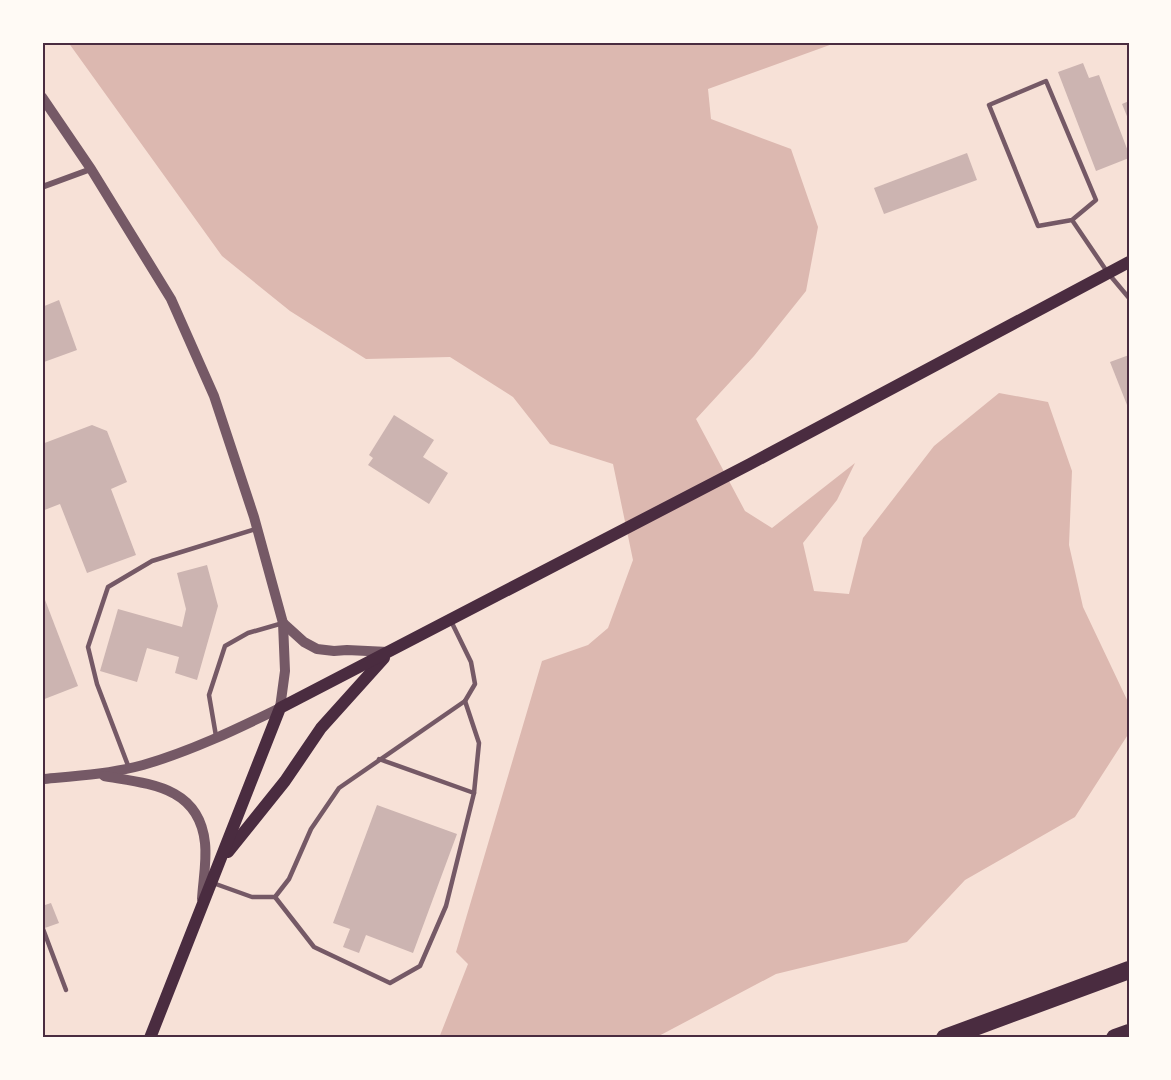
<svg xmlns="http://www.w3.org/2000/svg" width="1171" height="1080" font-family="'PT Sans Narrow',sans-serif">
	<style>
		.water { fill: #dcb8b0 }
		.building { fill: #ccb4b1 }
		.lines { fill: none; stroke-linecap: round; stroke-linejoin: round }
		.service { stroke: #755966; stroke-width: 4.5 }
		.minor { stroke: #755966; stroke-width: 6 }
		.tertiary { stroke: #755966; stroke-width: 10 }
		.secondary { stroke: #4a2c40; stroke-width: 12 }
		.motorway { stroke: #4a2c40; stroke-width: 18 }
		.neatline { fill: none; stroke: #4a2c40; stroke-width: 2 }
	</style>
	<rect width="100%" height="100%" fill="#f7e1d7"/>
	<path class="water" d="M 68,42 L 838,42 L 708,89 L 711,119 L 791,149 L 818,227 L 806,291 L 754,356 L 696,419 L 745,511 L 772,528 L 855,463 L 837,500 L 803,543 L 814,591 L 849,594 L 863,538 L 934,446 L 999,393 L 1048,402 L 1072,471 L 1069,545 L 1083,607 L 1129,704 L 1129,733 L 1075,817 L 965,880 L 907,942 L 776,974 L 655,1038 L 439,1038 L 468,964 L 456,952 L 542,661 L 588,645 L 608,628 L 633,560 L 613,464 L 550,444 L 513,397 L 450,357 L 366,359 L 290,311 L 222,256 Z"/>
	<g class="building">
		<path d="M 1083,63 L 1089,78 L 1099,75 L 1129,154 L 1129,158 L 1096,171 L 1058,72 Z"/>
		<path d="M 1129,101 L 1129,121 L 1122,104 Z"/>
		<path d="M 967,153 L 977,180 L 884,214 L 874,188 Z"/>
		<path d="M 59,300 L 77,350 L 44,362 L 42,357 L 42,307 Z"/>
		<path d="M 1129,355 L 1129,410 L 1110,362 Z"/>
		<path d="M 394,415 L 434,440 L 423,457 L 448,473 L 429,504 L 368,465 L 373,458 L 369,455 Z"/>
		<path d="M 92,425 L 107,431 L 127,482 L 111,489 L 136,555 L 87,573 L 60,504 L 42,511 L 42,444 Z"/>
		<path d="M 207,565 L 218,606 L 197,680 L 175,673 L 179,657 L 147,648 L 137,682 L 100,671 L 118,609 L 182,627 L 186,609 L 177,573 Z"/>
		<path d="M 42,592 L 78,686 L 42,700 Z"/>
		<path d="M 377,805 L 457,834 L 413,953 L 366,935 L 359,953 L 343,947 L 350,929 L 333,923 Z"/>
		<path d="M 51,903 L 59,923 L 42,929 L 42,906 Z"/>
	</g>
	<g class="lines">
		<g class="service">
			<path d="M 1072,220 L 1096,200 L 1046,81 L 989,105 L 1038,226 L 1072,220 L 1108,273 L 1129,298"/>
			<path d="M 216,736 L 209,695 L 225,646 L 248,633 L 283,623"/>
			<path d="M 379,759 L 474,793"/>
			<path d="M 129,768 L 97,684 L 88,647 L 108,587 L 152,561 L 256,529"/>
			<path d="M 213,883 L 252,897 L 275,897 L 289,879 L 311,829 L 339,788 L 465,701 L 475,684 L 471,662 L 451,621"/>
			<path d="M 275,897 L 314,947 L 390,983 L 420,966 L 446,906 L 474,793 L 479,743 L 465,701"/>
			<path d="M 43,929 L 66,990"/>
		</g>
		<path class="minor" d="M 42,187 L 91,169"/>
		<g class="tertiary">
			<path d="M 42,97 L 91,169 L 171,299 L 214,396 L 254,517 L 283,623 L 285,671 L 280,708 C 235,730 191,751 143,765 C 110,774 76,776 42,779"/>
			<path d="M 283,623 L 304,642 L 317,649 L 334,651 L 347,650 L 388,652"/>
			<path d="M 104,776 C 149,784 199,786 205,843 C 207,861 203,881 202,899"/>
		</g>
		<g class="secondary">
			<path d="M 228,852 L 285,781 L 321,728 L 384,658"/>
			<path d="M 150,1038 L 280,708 L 750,464 L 1129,262"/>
		</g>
		<g class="motorway">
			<path d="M 945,1038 L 1129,970"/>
			<path d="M 1115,1038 L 1129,1033"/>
		</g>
	</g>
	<rect width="1171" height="1080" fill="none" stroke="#fffaf5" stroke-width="87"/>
	<rect x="44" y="44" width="1084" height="992" class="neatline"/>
</svg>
